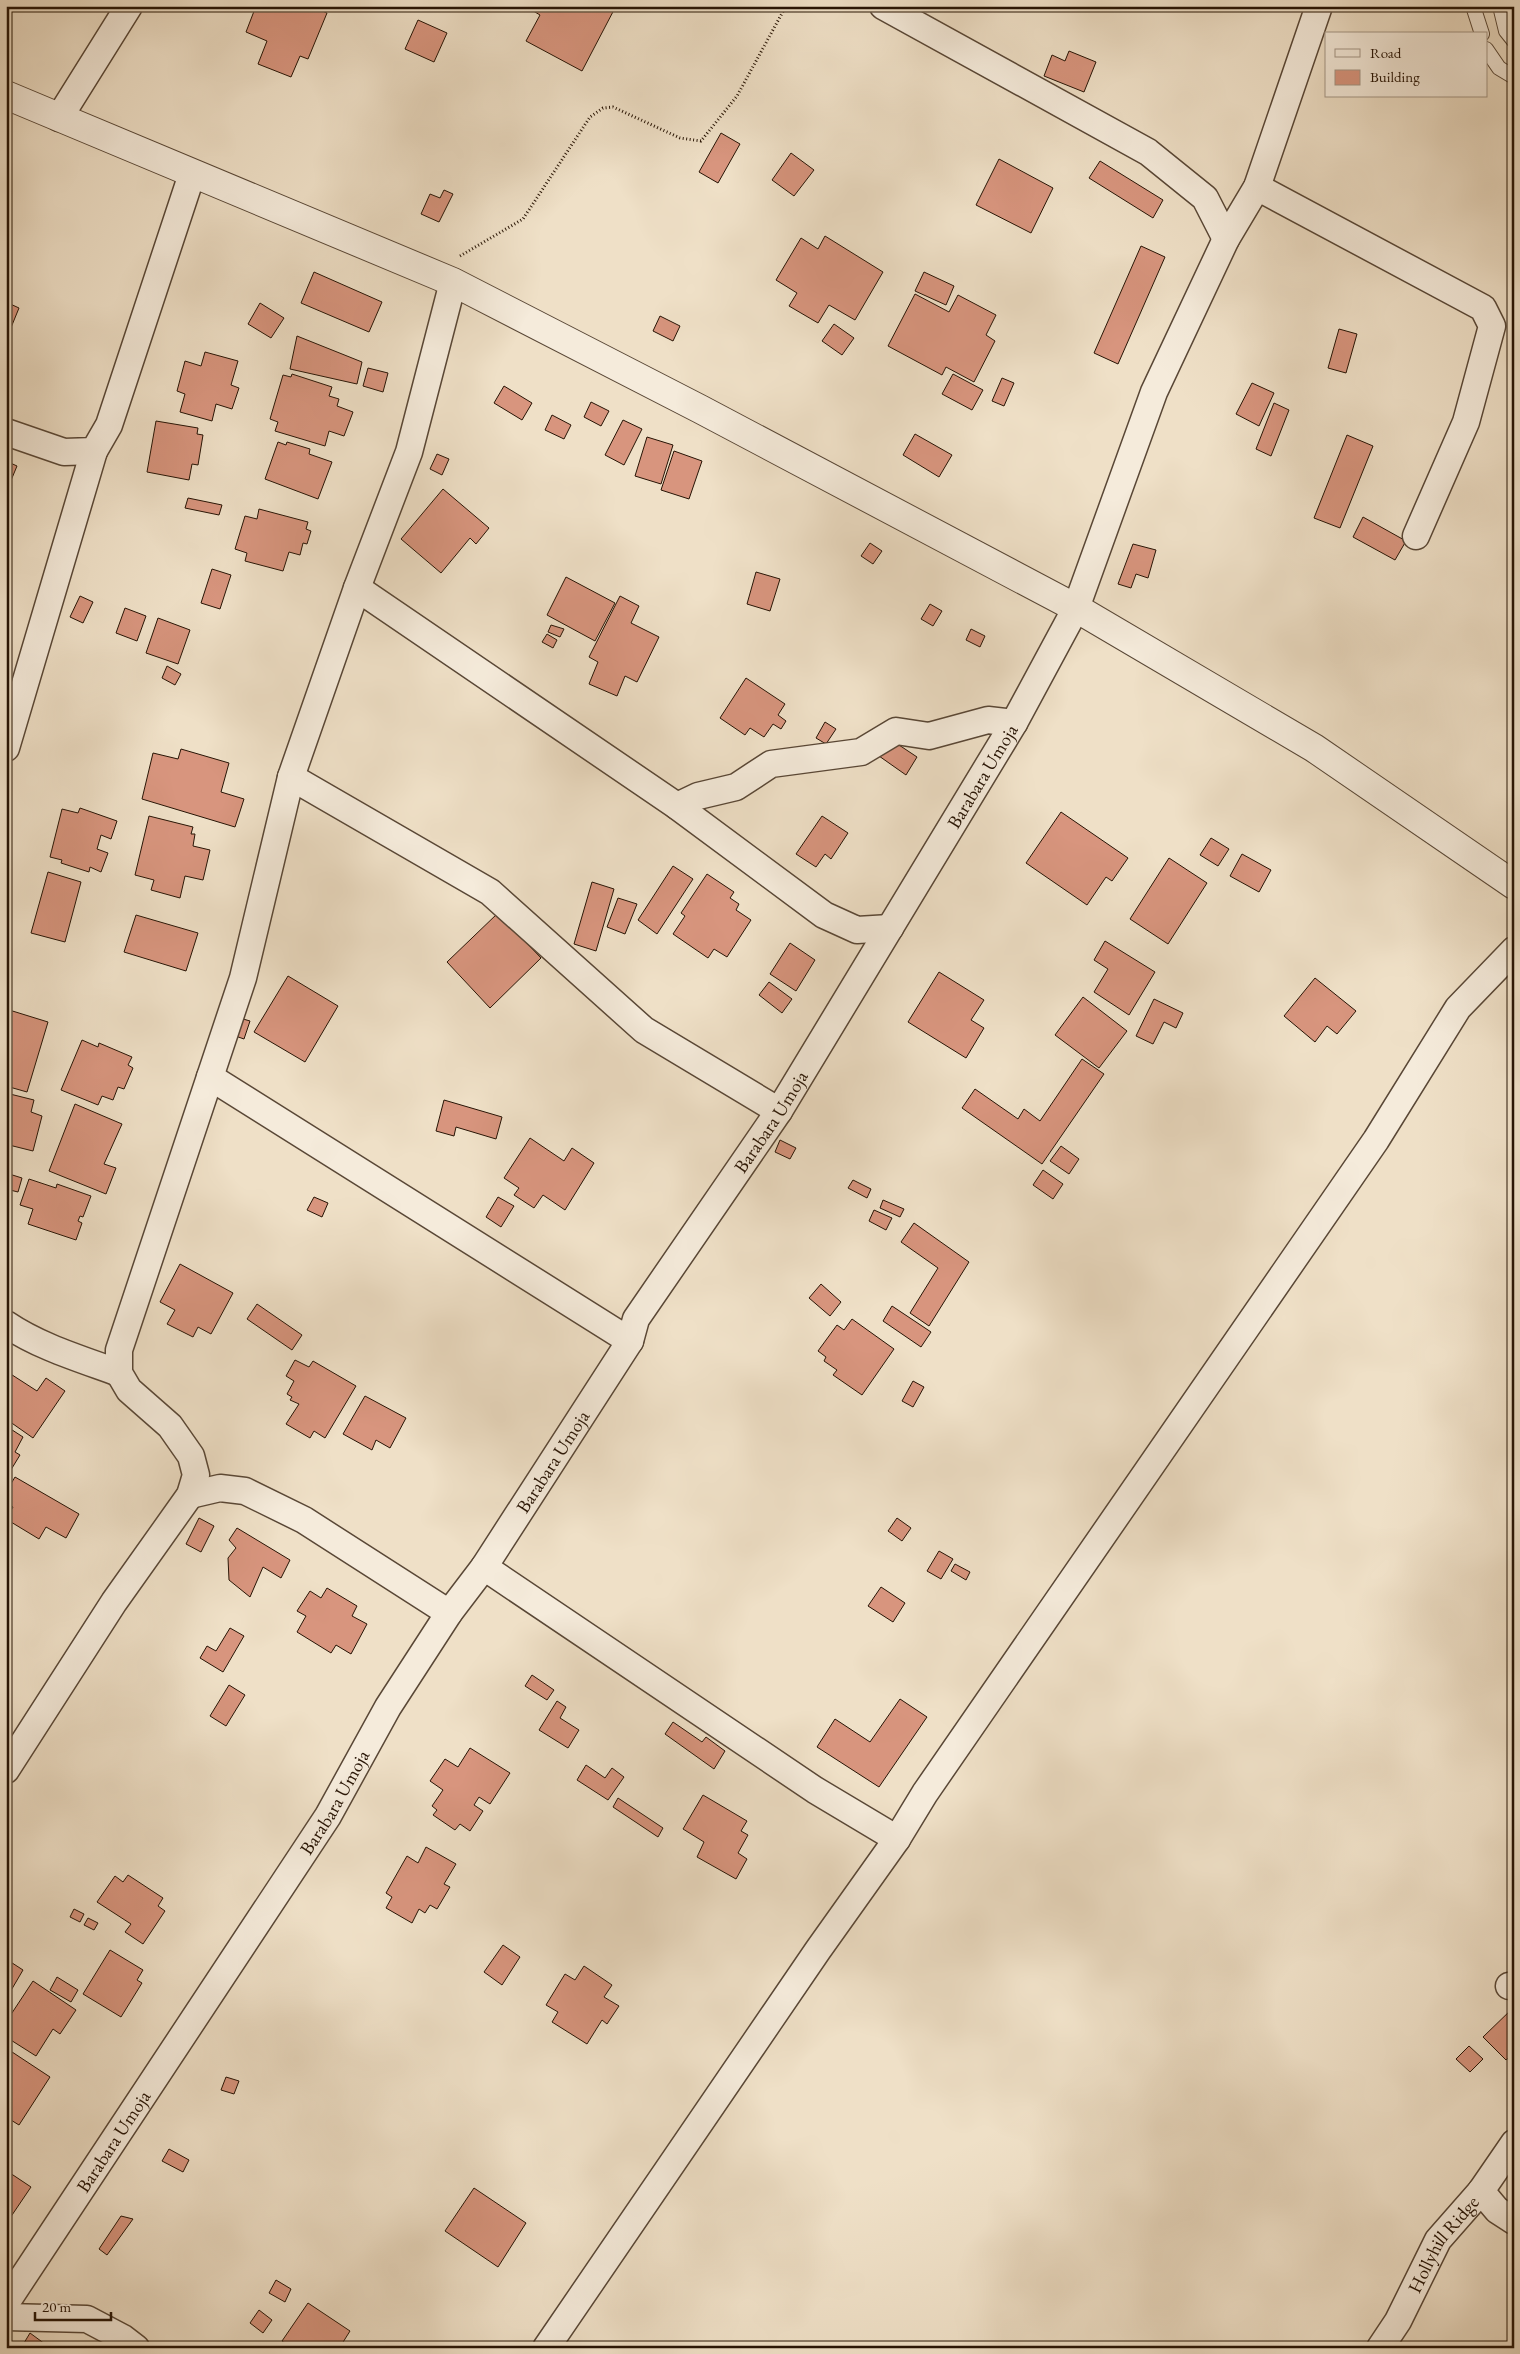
<svg xmlns="http://www.w3.org/2000/svg" width="1520" height="2354" font-family="'EB Garamond',serif">
	<style>
		.building { fill: #d8957e; stroke: #271405 }
		.lines { fill: none; stroke-linecap: round; stroke-linejoin: round }
		.service-casing { stroke: #594736; stroke-width: 16 }
		.minor-casing { stroke: #594736; stroke-width: 29 }
		.tertiary-casing { stroke: #594736; stroke-width: 30 }
		.path { stroke: #271405; stroke-width: 3; stroke-dasharray: 1 2.5; stroke-linecap: butt }
		.service { stroke: #f5ebdb; stroke-width: 14 }
		.minor { stroke: #f5ebdb; stroke-width: 26 }
		.tertiary { stroke: #f5ebdb; stroke-width: 28 }
		.labels { text-anchor: middle; dominant-baseline: central; stroke-width: 4.5; stroke-linejoin: round; paint-order: stroke }
		.street-label { font-size: 19px; fill: #271405; stroke: #f5ebdb }
	</style>
	<rect width="100%" height="100%" fill="#efe0c7"/>
	<filter id="stains"><feTurbulence type="fractalNoise" baseFrequency=".004" numOctaves="4"/><feColorMatrix values="0 0 0 0 .2 0 0 0 0 .09 0 0 0 0 .02 0 0 0 .5 -.17"/></filter>
	<radialGradient id="worn" r=".72"><stop offset=".6" stop-color="#630" stop-opacity="0"/><stop offset="1" stop-color="#630" stop-opacity=".3"/></radialGradient>
	<g class="building">
		<path d="M 256,6 L 311,6 L 327,13 L 308,59 L 300,56 L 291,77 L 258,64 L 267,41 L 246,32 Z"/>
		<path d="M 525,6 L 616,6 L 582,71 L 526,41 L 540,15 Z"/>
		<path d="M 418,20 L 447,33 L 434,62 L 405,49 Z"/>
		<path d="M 1069,51 L 1096,62 L 1084,92 L 1044,76 L 1052,55 L 1065,61 Z"/>
		<path d="M 721,133 L 740,144 L 718,183 L 699,172 Z"/>
		<path d="M 791,153 L 814,170 L 794,196 L 772,180 Z"/>
		<path d="M 999,159 L 1053,188 L 1031,233 L 976,205 Z"/>
		<path d="M 1100,161 L 1163,200 L 1153,218 L 1089,178 Z"/>
		<path d="M 444,190 L 453,194 L 439,222 L 421,214 L 430,194 L 440,198 Z"/>
		<path d="M 825,236 L 883,272 L 855,320 L 829,305 L 818,323 L 789,306 L 797,293 L 776,280 L 801,238 L 818,249 Z"/>
		<path d="M 1141,246 L 1165,257 L 1118,364 L 1094,353 Z"/>
		<path d="M 314,272 L 382,302 L 369,332 L 301,303 Z"/>
		<path d="M 924,272 L 954,286 L 946,305 L 915,291 Z"/>
		<path d="M 915,294 L 949,312 L 958,295 L 996,315 L 986,335 L 995,341 L 974,382 L 946,367 L 942,375 L 888,346 Z"/>
		<path d="M 6,302 L 19,308 L 10,330 L 6,329 Z"/>
		<path d="M 260,303 L 284,318 L 271,338 L 248,324 Z"/>
		<path d="M 660,316 L 680,326 L 673,341 L 653,331 Z"/>
		<path d="M 834,324 L 854,338 L 842,355 L 822,341 Z"/>
		<path d="M 1339,329 L 1357,334 L 1346,373 L 1328,368 Z"/>
		<path d="M 297,336 L 362,362 L 357,384 L 290,369 Z"/>
		<path d="M 205,352 L 238,361 L 231,385 L 239,388 L 232,409 L 216,404 L 212,421 L 180,412 L 185,394 L 177,391 L 185,361 L 201,366 Z"/>
		<path d="M 368,368 L 388,373 L 383,392 L 363,386 Z"/>
		<path d="M 292,374 L 332,387 L 329,396 L 339,399 L 337,406 L 353,412 L 344,436 L 329,431 L 325,446 L 275,431 L 278,422 L 270,419 L 283,375 L 291,377 Z"/>
		<path d="M 953,374 L 983,390 L 972,410 L 942,394 Z"/>
		<path d="M 1002,378 L 1014,383 L 1004,406 L 992,401 Z"/>
		<path d="M 1252,383 L 1274,393 L 1259,426 L 1236,414 Z"/>
		<path d="M 504,386 L 532,403 L 522,420 L 494,403 Z"/>
		<path d="M 591,402 L 609,411 L 601,426 L 584,417 Z"/>
		<path d="M 1274,403 L 1289,410 L 1271,456 L 1256,449 Z"/>
		<path d="M 552,415 L 571,425 L 564,439 L 545,430 Z"/>
		<path d="M 623,420 L 642,429 L 624,465 L 605,455 Z"/>
		<path d="M 156,421 L 198,428 L 197,434 L 203,435 L 198,465 L 192,464 L 189,480 L 147,472 Z"/>
		<path d="M 915,434 L 952,455 L 939,477 L 903,455 Z"/>
		<path d="M 1347,435 L 1373,446 L 1340,528 L 1314,518 Z"/>
		<path d="M 647,437 L 673,445 L 661,484 L 635,476 Z"/>
		<path d="M 278,442 L 286,445 L 287,442 L 310,449 L 309,454 L 332,462 L 318,499 L 265,479 Z"/>
		<path d="M 674,451 L 702,461 L 689,499 L 661,490 Z"/>
		<path d="M 437,454 L 449,459 L 442,475 L 430,469 Z"/>
		<path d="M 6,461 L 17,466 L 7,490 L 6,489 Z"/>
		<path d="M 443,489 L 489,528 L 476,544 L 470,538 L 441,573 L 401,539 Z"/>
		<path d="M 188,498 L 222,505 L 219,515 L 185,508 Z"/>
		<path d="M 259,509 L 308,522 L 306,529 L 311,531 L 307,544 L 303,543 L 300,555 L 289,552 L 283,571 L 245,561 L 247,553 L 235,549 L 245,516 L 257,519 Z"/>
		<path d="M 1363,517 L 1406,541 L 1395,560 L 1353,537 Z"/>
		<path d="M 870,543 L 882,551 L 873,564 L 861,556 Z"/>
		<path d="M 1133,544 L 1156,550 L 1148,578 L 1136,574 L 1131,588 L 1118,584 Z"/>
		<path d="M 212,569 L 231,575 L 220,609 L 201,603 Z"/>
		<path d="M 756,572 L 780,579 L 770,611 L 747,604 Z"/>
		<path d="M 566,577 L 615,603 L 595,641 L 547,615 Z"/>
		<path d="M 80,596 L 93,602 L 83,623 L 70,617 Z"/>
		<path d="M 620,596 L 639,606 L 631,623 L 659,637 L 637,682 L 625,676 L 617,696 L 589,684 L 598,662 L 589,657 Z"/>
		<path d="M 930,604 L 942,611 L 933,626 L 921,619 Z"/>
		<path d="M 125,608 L 146,616 L 137,641 L 116,633 Z"/>
		<path d="M 158,618 L 190,630 L 178,664 L 146,653 Z"/>
		<path d="M 551,625 L 564,629 L 560,637 L 548,632 Z"/>
		<path d="M 971,629 L 985,636 L 980,647 L 966,640 Z"/>
		<path d="M 547,634 L 557,640 L 553,648 L 542,642 Z"/>
		<path d="M 167,666 L 181,674 L 175,685 L 162,678 Z"/>
		<path d="M 746,678 L 785,704 L 778,715 L 786,721 L 781,729 L 773,724 L 764,737 L 750,728 L 745,735 L 720,718 Z"/>
		<path d="M 825,722 L 836,729 L 826,744 L 816,738 Z"/>
		<path d="M 890,739 L 917,757 L 906,775 L 879,756 Z"/>
		<path d="M 181,749 L 229,763 L 221,792 L 244,799 L 235,827 L 142,799 L 153,753 L 178,759 Z"/>
		<path d="M 80,808 L 117,821 L 111,839 L 101,835 L 97,849 L 108,853 L 101,872 L 90,867 L 89,872 L 61,863 L 62,860 L 50,857 L 62,809 L 78,813 Z"/>
		<path d="M 1061,812 L 1128,858 L 1112,881 L 1106,877 L 1087,905 L 1026,863 Z"/>
		<path d="M 149,816 L 193,827 L 191,834 L 195,834 L 193,846 L 210,850 L 203,880 L 185,876 L 180,898 L 151,890 L 154,880 L 135,875 Z"/>
		<path d="M 822,816 L 848,833 L 831,859 L 825,854 L 816,867 L 796,854 Z"/>
		<path d="M 1211,838 L 1229,849 L 1218,866 L 1200,855 Z"/>
		<path d="M 1242,854 L 1271,870 L 1259,892 L 1230,876 Z"/>
		<path d="M 1169,858 L 1207,883 L 1168,944 L 1130,919 Z"/>
		<path d="M 673,866 L 693,879 L 657,934 L 638,920 Z"/>
		<path d="M 48,872 L 81,882 L 65,942 L 31,933 Z"/>
		<path d="M 707,874 L 734,892 L 730,898 L 739,904 L 736,910 L 751,920 L 727,957 L 714,949 L 708,958 L 673,934 L 685,916 L 681,913 Z"/>
		<path d="M 592,882 L 614,889 L 596,951 L 574,944 Z"/>
		<path d="M 618,898 L 637,904 L 625,934 L 607,927 Z"/>
		<path d="M 498,913 L 541,958 L 490,1008 L 447,962 Z"/>
		<path d="M 136,915 L 198,933 L 186,971 L 124,952 Z"/>
		<path d="M 1105,941 L 1155,972 L 1129,1015 L 1094,992 L 1108,969 L 1094,960 Z"/>
		<path d="M 790,943 L 815,960 L 796,991 L 770,974 Z"/>
		<path d="M 939,972 L 984,1000 L 971,1020 L 984,1028 L 966,1058 L 908,1022 Z"/>
		<path d="M 288,976 L 338,1006 L 305,1062 L 254,1032 Z"/>
		<path d="M 1315,978 L 1356,1011 L 1337,1034 L 1327,1026 L 1315,1042 L 1284,1016 Z"/>
		<path d="M 769,982 L 792,999 L 782,1013 L 759,995 Z"/>
		<path d="M 1083,997 L 1127,1031 L 1099,1068 L 1055,1035 Z"/>
		<path d="M 1154,999 L 1183,1013 L 1176,1028 L 1164,1022 L 1153,1044 L 1136,1036 Z"/>
		<path d="M 6,1009 L 48,1022 L 27,1092 L 6,1086 Z"/>
		<path d="M 233,1016 L 250,1021 L 244,1039 L 227,1033 Z"/>
		<path d="M 82,1040 L 98,1047 L 99,1043 L 132,1057 L 128,1065 L 133,1068 L 124,1089 L 118,1087 L 113,1100 L 102,1096 L 98,1105 L 61,1090 Z"/>
		<path d="M 1082,1059 L 1104,1074 L 1042,1164 L 962,1108 L 975,1089 L 1018,1119 L 1024,1109 L 1040,1121 Z"/>
		<path d="M 6,1093 L 34,1100 L 31,1112 L 42,1116 L 33,1151 L 9,1145 L 6,1156 Z"/>
		<path d="M 444,1100 L 502,1117 L 496,1139 L 456,1127 L 454,1136 L 436,1131 Z"/>
		<path d="M 75,1104 L 122,1124 L 104,1164 L 116,1168 L 106,1194 L 49,1171 Z"/>
		<path d="M 530,1138 L 564,1161 L 572,1148 L 594,1163 L 565,1210 L 543,1195 L 534,1208 L 514,1195 L 519,1188 L 504,1178 Z"/>
		<path d="M 780,1140 L 796,1148 L 790,1159 L 775,1152 Z"/>
		<path d="M 1061,1146 L 1079,1159 L 1069,1174 L 1050,1161 Z"/>
		<path d="M 1043,1170 L 1063,1184 L 1053,1199 L 1033,1185 Z"/>
		<path d="M 6,1173 L 22,1178 L 18,1192 L 6,1189 Z"/>
		<path d="M 29,1179 L 56,1188 L 57,1184 L 91,1196 L 83,1217 L 80,1216 L 78,1221 L 82,1223 L 76,1240 L 28,1224 L 33,1209 L 20,1205 Z"/>
		<path d="M 853,1180 L 871,1189 L 867,1198 L 848,1188 Z"/>
		<path d="M 314,1197 L 328,1203 L 322,1217 L 307,1210 Z"/>
		<path d="M 498,1197 L 514,1206 L 501,1227 L 486,1217 Z"/>
		<path d="M 883,1200 L 904,1209 L 900,1217 L 880,1208 Z"/>
		<path d="M 874,1210 L 892,1218 L 886,1230 L 869,1221 Z"/>
		<path d="M 914,1223 L 969,1262 L 929,1326 L 910,1313 L 938,1268 L 901,1242 Z"/>
		<path d="M 180,1264 L 233,1293 L 211,1334 L 198,1327 L 193,1337 L 167,1324 L 175,1310 L 160,1302 Z"/>
		<path d="M 821,1284 L 841,1302 L 830,1316 L 809,1298 Z"/>
		<path d="M 257,1304 L 302,1335 L 292,1350 L 247,1319 Z"/>
		<path d="M 892,1306 L 931,1332 L 921,1347 L 883,1321 Z"/>
		<path d="M 852,1319 L 894,1349 L 862,1395 L 833,1375 L 837,1370 L 824,1361 L 826,1357 L 818,1351 L 837,1325 L 844,1330 Z"/>
		<path d="M 295,1360 L 309,1367 L 313,1361 L 356,1386 L 325,1438 L 314,1431 L 310,1438 L 286,1424 L 299,1404 L 290,1400 L 292,1397 L 287,1394 L 294,1381 L 286,1376 Z"/>
		<path d="M 6,1371 L 37,1391 L 46,1378 L 65,1391 L 33,1438 L 6,1419 Z"/>
		<path d="M 913,1381 L 924,1387 L 913,1407 L 902,1401 Z"/>
		<path d="M 365,1396 L 406,1418 L 390,1448 L 376,1440 L 372,1450 L 343,1434 Z"/>
		<path d="M 6,1426 L 23,1437 L 15,1452 L 20,1455 L 9,1473 L 6,1471 Z"/>
		<path d="M 15,1477 L 79,1514 L 66,1538 L 46,1527 L 39,1539 L 6,1519 L 13,1507 L 6,1503 L 6,1492 Z"/>
		<path d="M 199,1518 L 214,1526 L 201,1552 L 186,1544 Z"/>
		<path d="M 897,1518 L 911,1528 L 902,1541 L 888,1531 Z"/>
		<path d="M 237,1528 L 290,1560 L 281,1578 L 263,1567 L 250,1597 L 229,1580 L 228,1558 L 236,1548 L 229,1540 Z"/>
		<path d="M 939,1551 L 953,1559 L 941,1579 L 927,1571 Z"/>
		<path d="M 955,1564 L 970,1572 L 966,1580 L 951,1571 Z"/>
		<path d="M 881,1587 L 905,1603 L 893,1622 L 868,1606 Z"/>
		<path d="M 327,1588 L 357,1606 L 352,1616 L 367,1624 L 351,1654 L 336,1645 L 331,1653 L 297,1632 L 306,1616 L 297,1611 L 310,1591 L 321,1598 Z"/>
		<path d="M 230,1628 L 244,1636 L 223,1672 L 200,1658 L 207,1646 L 216,1651 Z"/>
		<path d="M 532,1675 L 554,1690 L 547,1700 L 525,1686 Z"/>
		<path d="M 229,1685 L 245,1695 L 226,1726 L 210,1716 Z"/>
		<path d="M 900,1699 L 927,1717 L 879,1787 L 817,1747 L 835,1719 L 870,1742 Z"/>
		<path d="M 557,1701 L 566,1707 L 560,1718 L 579,1730 L 568,1748 L 539,1730 Z"/>
		<path d="M 673,1722 L 702,1742 L 706,1737 L 725,1751 L 714,1769 L 665,1734 Z"/>
		<path d="M 470,1748 L 510,1773 L 490,1804 L 479,1797 L 474,1805 L 483,1811 L 470,1831 L 460,1824 L 455,1830 L 433,1815 L 437,1810 L 432,1806 L 443,1790 L 430,1781 L 445,1759 L 458,1767 Z"/>
		<path d="M 586,1765 L 605,1778 L 612,1768 L 624,1777 L 608,1800 L 577,1780 Z"/>
		<path d="M 703,1795 L 747,1821 L 741,1831 L 748,1835 L 738,1853 L 747,1859 L 736,1879 L 697,1857 L 704,1842 L 683,1829 Z"/>
		<path d="M 618,1798 L 663,1828 L 658,1837 L 613,1807 Z"/>
		<path d="M 426,1847 L 456,1864 L 444,1884 L 450,1887 L 437,1909 L 430,1905 L 425,1913 L 419,1909 L 412,1923 L 386,1908 L 392,1897 L 386,1893 L 407,1856 L 418,1863 Z"/>
		<path d="M 128,1875 L 163,1898 L 158,1906 L 165,1911 L 143,1944 L 125,1932 L 131,1924 L 97,1902 L 115,1876 L 123,1882 Z"/>
		<path d="M 74,1909 L 84,1914 L 80,1922 L 70,1917 Z"/>
		<path d="M 88,1918 L 98,1923 L 94,1930 L 84,1925 Z"/>
		<path d="M 503,1945 L 520,1957 L 502,1985 L 484,1972 Z"/>
		<path d="M 110,1950 L 143,1970 L 137,1980 L 142,1983 L 121,2017 L 83,1994 Z"/>
		<path d="M 6,1959 L 23,1970 L 6,1999 Z"/>
		<path d="M 584,1966 L 612,1985 L 604,1997 L 619,2006 L 607,2024 L 602,2020 L 587,2044 L 552,2022 L 558,2012 L 546,2005 L 565,1974 L 575,1980 Z"/>
		<path d="M 57,1977 L 78,1990 L 71,2002 L 50,1990 Z"/>
		<path d="M 33,1981 L 76,2010 L 60,2034 L 53,2029 L 36,2056 L 6,2037 L 6,2022 Z"/>
		<path d="M 1514,2007 L 1514,2053 L 1506,2060 L 1483,2037 Z"/>
		<path d="M 1469,2046 L 1483,2059 L 1470,2072 L 1456,2059 Z"/>
		<path d="M 6,2048 L 50,2077 L 19,2125 L 6,2117 Z"/>
		<path d="M 226,2077 L 239,2081 L 234,2094 L 221,2090 Z"/>
		<path d="M 169,2149 L 189,2160 L 183,2172 L 162,2161 Z"/>
		<path d="M 10,2173 L 31,2187 L 10,2218 L 6,2215 L 6,2179 Z"/>
		<path d="M 474,2188 L 526,2223 L 498,2267 L 445,2231 Z"/>
		<path d="M 121,2216 L 133,2219 L 107,2255 L 99,2249 Z"/>
		<path d="M 276,2280 L 291,2289 L 285,2302 L 269,2293 Z"/>
		<path d="M 308,2303 L 350,2331 L 340,2347 L 341,2348 L 291,2348 L 282,2341 Z"/>
		<path d="M 259,2310 L 272,2320 L 263,2333 L 250,2323 Z"/>
		<path d="M 30,2333 L 49,2347 L 48,2348 L 21,2348 Z"/>
	</g>
	<g class="lines">
		<g class="service-casing">
			<g id="service">
				<path d="M 1473,6 L 1482,34"/>
				<path d="M 1500,6 L 1506,31 L 1514,41"/>
				<path d="M 1486,49 L 1499,68 L 1514,77"/>
			</g>
		</g>
		<g class="minor-casing">
			<g id="minor">
				<path d="M 883,6 L 1148,152 L 1205,198 L 1226,239"/>
				<path d="M 59,118 L 129,6"/>
				<path d="M 1257,187 L 1483,308 L 1492,326 L 1466,422 L 1416,536"/>
				<path d="M 6,432 L 64,452 L 94,451 L 109,425 L 192,174"/>
				<path d="M 357,588 L 677,806 L 824,915 L 857,930 L 890,928"/>
				<path d="M 6,748 L 94,451"/>
				<path d="M 291,777 L 490,892 L 644,1030 L 779,1111"/>
				<path d="M 677,806 L 698,796 L 736,787 L 771,764 L 861,752 L 896,731 L 929,736 L 988,720 L 1014,723"/>
				<path d="M 210,1077 L 630,1341"/>
				<path d="M 6,1324 C 40,1347 81,1359 119,1373"/>
				<path d="M 190,1495 L 220,1488 L 245,1491 L 304,1520 L 449,1613"/>
				<path d="M 484,1567 L 815,1790 L 897,1839"/>
				<path d="M 6,1770 L 114,1602 L 190,1495 L 196,1475 L 191,1456 L 170,1426 L 129,1390 L 119,1373 L 119,1350 L 243,978 L 291,777 L 357,588 L 409,452 L 453,282"/>
				<path d="M 1509,1986 L 1514,1985"/>
				<path d="M 1481,2191 L 1497,2210 L 1514,2221"/>
				<path id="s1" d="M 6,2303 L 328,1816 L 388,1707 L 449,1613 L 484,1567 L 630,1341 L 636,1319 L 779,1111 L 1014,723 L 1076,608 L 1154,392 L 1226,239 L 1257,187 L 1319,6"/>
				<path d="M 6,2317 L 87,2319 L 123,2338 L 136,2348"/>
				<path d="M 546,2348 L 818,1950 L 897,1839 L 925,1793 L 1376,1140 L 1458,1008 L 1514,950"/>
				<path id="s2" d="M 1380,2348 L 1398,2321 L 1438,2240 L 1481,2191 L 1514,2143"/>
			</g>
		</g>
		<g class="tertiary-casing">
			<path id="tertiary" d="M 6,95 L 453,282 L 700,409 L 1076,608 L 1314,748 L 1514,885"/>
		</g>
		<path class="path" d="M 460,256 L 523,219 L 590,117 L 603,108 L 613,107 L 680,138 L 701,141 L 737,96 L 786,6"/>
		<use href="#service" class="service"/>
		<use href="#minor" class="minor"/>
		<use href="#tertiary" class="tertiary"/>
	</g>
	<g class="labels">
		<g class="street-label">
			<text stroke="none"><textPath href="#s1" startOffset="1814">Barabara Umoja</textPath></text>
			<text stroke="none"><textPath href="#s1" startOffset="1409">Barabara Umoja</textPath></text>
			<text stroke="none"><textPath href="#s1" startOffset="1004">Barabara Umoja</textPath></text>
			<text stroke="none"><textPath href="#s1" startOffset="599">Barabara Umoja</textPath></text>
			<text stroke="none"><textPath href="#s1" startOffset="194">Barabara Umoja</textPath></text>
			<text stroke="none"><textPath href="#s2" startOffset="122">Hollyhill Ridge</textPath></text>
		</g>
	</g>
	<rect width="1520" height="2354" fill="none" stroke="#efe0c7" stroke-width="25"/>
	<rect x="8" y="8" width="1505" height="2339" fill="none" stroke="#271405" stroke-width="2.5"/>
	<rect x="12" y="12" width="1495" height="2329" fill="none" stroke="#271405"/>
	<rect x="1325" y="32" width="162" height="65" fill="#f5ebdb" stroke="#a39585"/>
	<rect x="1335" y="49" width="25" height="8" fill="#f5ebdb" stroke="#a39585"/>
	<text x="1370" y="58" font-size="15" fill="#271405">Road</text>
	<rect x="1335" y="70" width="25" height="15" fill="#d8957e" stroke="#a39585"/>
	<text x="1370" y="82" font-size="15" fill="#271405">Building</text>
	<path d="M35 2312v8h76v-8" fill="none" stroke="#271405" stroke-width="2.5"/>
	<text x="42" y="2312" font-size="15" fill="#271405" stroke="#f5ebdb" stroke-width="4" paint-order="stroke">20 m</text>
	<rect width="100%" height="100%" filter="url(#stains)"/>
	<rect width="100%" height="100%" fill="url(#worn)"/>
</svg>
